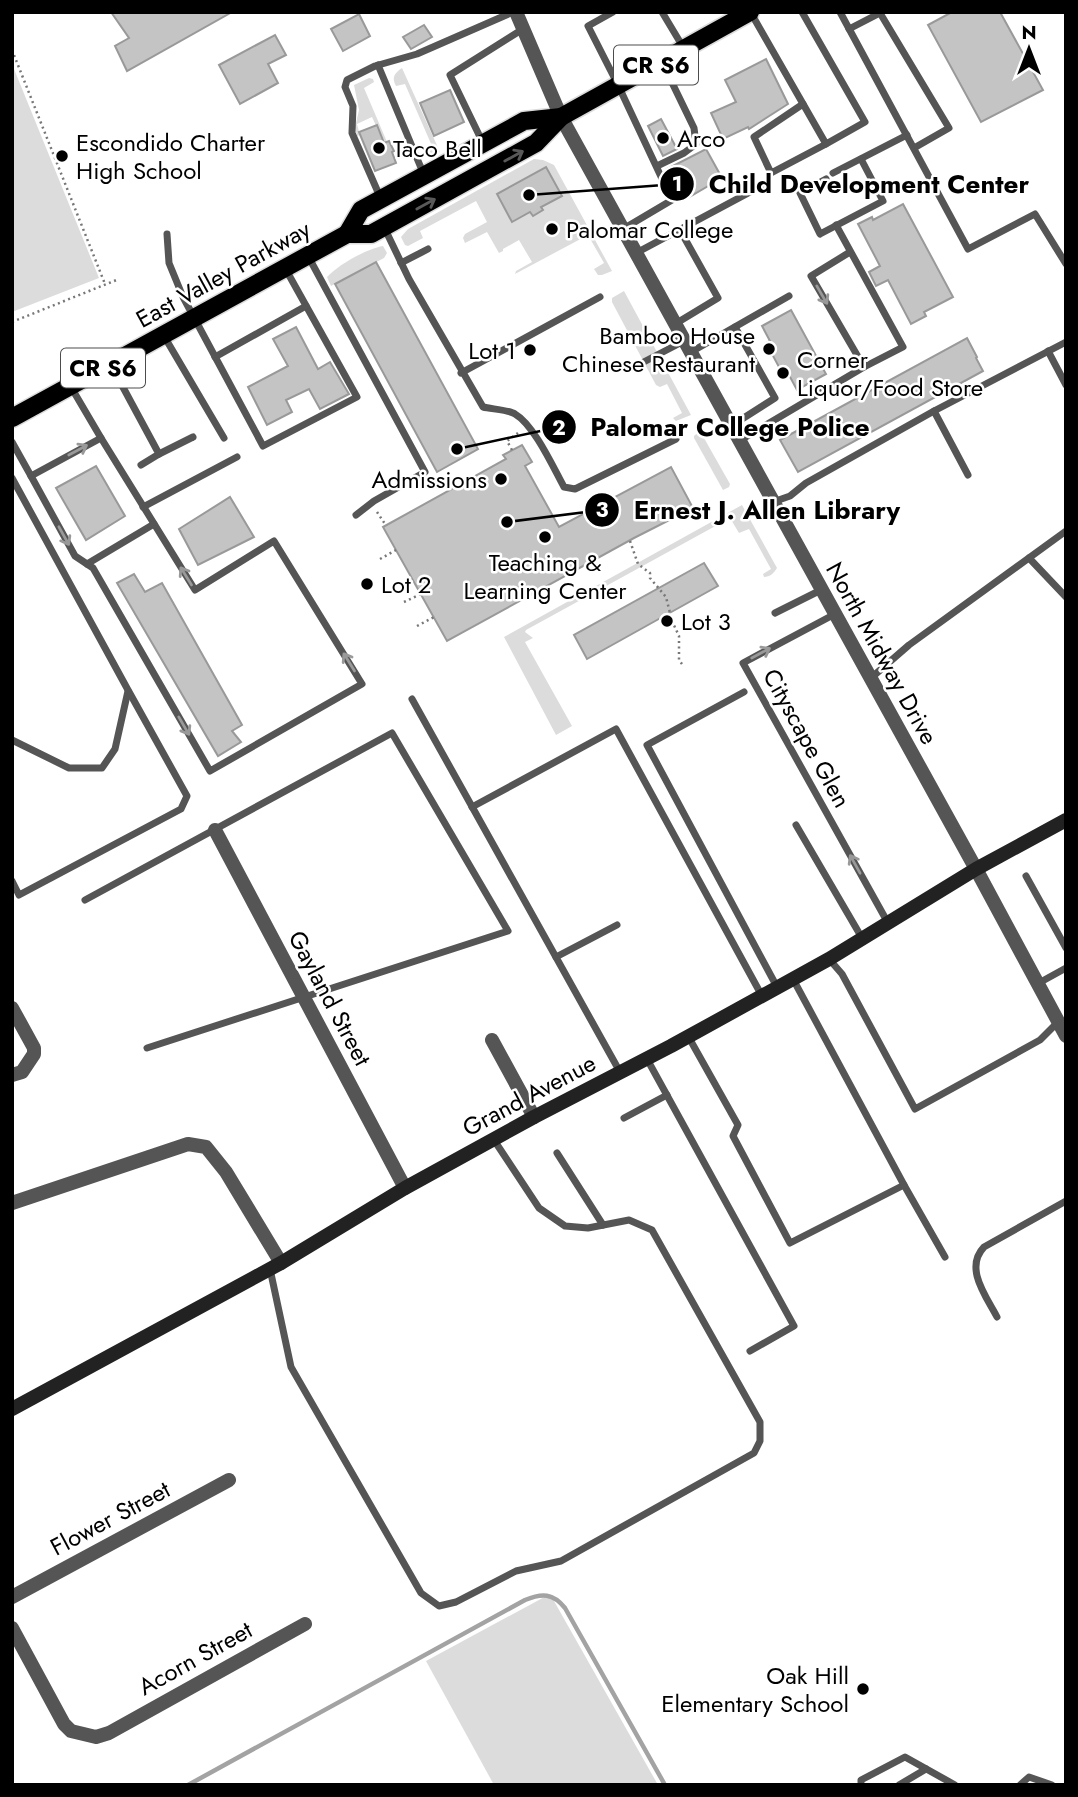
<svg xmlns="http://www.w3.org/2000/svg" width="1078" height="1797" font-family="Jost,sans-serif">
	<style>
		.green { fill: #dcdcdc; fill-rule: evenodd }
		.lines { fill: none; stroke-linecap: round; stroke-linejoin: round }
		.stream { stroke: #a3a3a3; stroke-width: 4.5 }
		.building { fill: #c4c4c4; stroke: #999; stroke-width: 2 }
		.primary-casing { stroke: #dbdbdb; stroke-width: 21 }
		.path { stroke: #777; stroke-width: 2.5; stroke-dasharray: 2 3.5; stroke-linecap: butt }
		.service { stroke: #555; stroke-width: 7 }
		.minor { stroke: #555; stroke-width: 14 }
		.tertiary { stroke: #555; stroke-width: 14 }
		.secondary { stroke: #222; stroke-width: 14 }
		.primary { stroke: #000; stroke-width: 18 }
		.oneway { stroke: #595959 }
		.oneway2 { stroke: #999 }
		.poi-dot { fill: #000; stroke: #fff; stroke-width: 2.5 }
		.labels { text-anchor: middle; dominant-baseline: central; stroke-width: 5; stroke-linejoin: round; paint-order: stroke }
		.shield { fill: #fff; stroke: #4c4c4c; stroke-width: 2 }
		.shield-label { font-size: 23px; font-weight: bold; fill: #000 }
		.poi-label { font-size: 24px; fill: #000; stroke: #fff; text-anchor: start }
		.street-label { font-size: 24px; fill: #000; stroke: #fff }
		.leader { fill: none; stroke: #000; stroke-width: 2.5 }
		.callout-dot { fill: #000; stroke: #fff; stroke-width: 2.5 }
		.mark-label { font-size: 21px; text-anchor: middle; font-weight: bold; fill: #fff }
		.callout-label { font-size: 26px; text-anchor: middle; font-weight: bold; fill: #000; stroke: #fff; stroke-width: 5; stroke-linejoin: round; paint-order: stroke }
	</style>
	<rect width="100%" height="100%" fill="#fff"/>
	<g class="green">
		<path d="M 402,68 L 440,152 L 430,157 L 427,155 L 424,149 L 432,146 L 405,84 L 396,86 C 391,77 395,73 402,68 Z"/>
		<path d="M 14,69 L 99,278 L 12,312 L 12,70 Z"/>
		<path d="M 369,78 L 373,79 L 374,82 L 364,88 L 387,142 L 384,143 L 372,117 L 357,124 L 360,135 L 357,136 L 355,127 L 359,110 L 354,85 Z"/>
		<path d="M 534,159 L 543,160 L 554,165 L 612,271 L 602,275 L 598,275 L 594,269 L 604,263 L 588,235 L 515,274 L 516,271 L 532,262 L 519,240 L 503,249 L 503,251 L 499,253 L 487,232 L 465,243 L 463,238 L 465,234 L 487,222 L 476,201 L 420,231 L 423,238 L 408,246 L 405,245 L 401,237 L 408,229 ZM 497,194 L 561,196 L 541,207 L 543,210 L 533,216 L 530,212 L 513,222 Z"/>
		<path d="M 383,246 L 387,253 L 384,258 L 331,286 L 327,277 C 338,265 366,249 383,246 Z"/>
		<path d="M 624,291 L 691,415 L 676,421 L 673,418 L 682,413 L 667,384 L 660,387 L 656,385 L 612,302 L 612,298 Z"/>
		<path d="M 700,431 L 730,484 L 729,487 L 723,490 L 694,438 L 694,436 Z"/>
		<path d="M 742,505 L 777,568 C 774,573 770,577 764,577 L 763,574 L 771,569 L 749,529 L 739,533 L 730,518 L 526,630 L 525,632 L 533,638 L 525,642 L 572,726 L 556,735 L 504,637 Z"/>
		<path d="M 550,1594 L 658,1785 L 494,1785 L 426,1661 Z"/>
	</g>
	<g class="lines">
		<path class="stream" d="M 188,1785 L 525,1600 C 542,1593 553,1593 565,1608 L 665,1785"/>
	</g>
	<g class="building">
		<path d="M 111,12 L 232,12 L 127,71 L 115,46 L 129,38 Z"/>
		<path d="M 952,12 L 1000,12 L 1043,90 L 981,122 L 928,25 Z"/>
		<path d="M 359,14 L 370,36 L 343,51 L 331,29 Z"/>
		<path d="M 424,25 L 432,37 L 411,49 L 403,37 Z"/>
		<path d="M 275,35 L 286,55 L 268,64 L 278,83 L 240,104 L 219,65 Z"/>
		<path d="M 766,59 L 788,104 L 749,129 L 748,127 L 723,139 L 711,113 L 736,102 L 725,80 Z"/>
		<path d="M 450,90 L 464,122 L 434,136 L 420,103 Z"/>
		<path d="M 661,119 L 677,149 L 663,156 L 648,126 Z"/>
		<path d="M 377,125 L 384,143 L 389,141 L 394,151 L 392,152 L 396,163 L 375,171 L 359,132 Z"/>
		<path d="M 706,149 L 722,178 L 684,200 L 667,169 Z"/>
		<path d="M 546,167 L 562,196 L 541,207 L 543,210 L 533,216 L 530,212 L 512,222 L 497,194 Z"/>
		<path d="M 903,204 L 953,297 L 924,312 L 926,316 L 911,324 L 888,280 L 876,286 L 869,272 L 880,266 L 858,224 L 872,217 L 873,220 Z"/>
		<path d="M 376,262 L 478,449 L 437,472 L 335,284 Z"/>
		<path d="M 791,310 L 826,374 L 797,390 L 789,375 L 785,378 L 766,343 L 770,341 L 762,326 Z"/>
		<path d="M 296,327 L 318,369 L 330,362 L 349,394 L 320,409 L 309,389 L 286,400 L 292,412 L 267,425 L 248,387 L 288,366 L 273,339 Z"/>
		<path d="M 967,338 L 977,357 L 976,358 L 983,371 L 798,472 L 780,440 Z"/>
		<path d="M 522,445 L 532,462 L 525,466 L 559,527 L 671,467 L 693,508 L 634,538 L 447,641 L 383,527 L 506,459 L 503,455 Z"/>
		<path d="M 96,466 L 125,516 L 86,540 L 56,488 Z"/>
		<path d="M 230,497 L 254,537 L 198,565 L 179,529 Z"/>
		<path d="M 704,563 L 718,586 L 587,659 L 574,635 Z"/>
		<path d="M 134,574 L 145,592 L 162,583 L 242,725 L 232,731 L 241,742 L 218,756 L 117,583 Z"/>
	</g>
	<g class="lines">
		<g class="primary-casing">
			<g id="primary">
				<path d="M 347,234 L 361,210 L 524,121 L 561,117"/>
				<path d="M 12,418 L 347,234 L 371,234 L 536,143 L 561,117 L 750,12"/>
			</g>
		</g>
		<g class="path">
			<path d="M 12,50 L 105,284"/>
			<path d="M 12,322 L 119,279"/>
			<path d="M 512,450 L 507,441 L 518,433"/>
			<path d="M 377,512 L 385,524"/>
			<path d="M 630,541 L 638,564 L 650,573 L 650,578 L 666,597 L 672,621 L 679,636 L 679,660 L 682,664"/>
			<path d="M 380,559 L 396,550"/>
			<path d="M 404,602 L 421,594"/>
			<path d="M 417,626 L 434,617"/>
		</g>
		<g class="service">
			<path d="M 613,12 L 588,26 L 618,85 L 672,200 L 623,229"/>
			<path d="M 662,12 L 683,47"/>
			<path d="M 840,12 L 968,249 L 1035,214 L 1066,264"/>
			<path d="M 882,12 L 880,13 L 949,128 L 914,148"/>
			<path d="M 751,13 L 826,144 L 865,122 L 802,12"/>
			<path d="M 849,29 L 880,13"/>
			<path d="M 378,65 L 424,175"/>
			<path d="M 803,104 L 754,137 L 771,173 L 826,144"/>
			<path d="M 482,141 L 450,75 L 523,29"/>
			<path d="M 657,166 L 684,153 L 696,144 L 694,128 L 662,62"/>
			<path d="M 833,173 L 907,135"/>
			<path d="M 826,179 L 800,193 L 820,234 L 883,201 L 861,159"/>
			<path d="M 381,199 L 352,133 L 353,106 L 345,87 L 347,80 L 375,66 L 417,54 L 513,12"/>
			<path d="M 836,225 L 903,347 L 864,367 L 811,276 L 850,252"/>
			<path d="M 384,227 L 409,279 L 483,407 C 491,409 510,410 515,414 C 534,425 553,467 564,487 L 575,489 L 676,439"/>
			<path d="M 167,234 L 169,263 L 183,297 L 263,446 L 357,397 L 285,268"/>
			<path d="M 636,253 L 763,185"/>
			<path d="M 308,256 L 425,472 L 374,501 L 356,515"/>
			<path d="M 401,263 L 428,249"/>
			<path d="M 675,324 L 718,298 L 680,230"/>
			<path d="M 164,336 L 224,438"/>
			<path d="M 1048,351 L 1066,385"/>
			<path d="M 691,352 L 789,296"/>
			<path d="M 215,357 L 306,306"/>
			<path d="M 111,365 L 159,454 L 141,465"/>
			<path d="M 636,366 L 684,341"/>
			<path d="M 461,373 L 600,297"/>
			<path d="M 934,411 L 968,475"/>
			<path d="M 731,426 L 775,398 L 735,327"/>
			<path d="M 739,441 L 864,367"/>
			<path d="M 12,442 L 31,476 L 101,438 L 71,387"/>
			<path d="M 159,454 L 193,437"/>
			<path d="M 31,476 L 75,556 L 93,568 L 210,771 L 362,684 L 274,541 L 195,590 L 101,438"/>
			<path d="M 12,478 L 128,690 L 187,796 L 181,809 L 19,895 L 12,881"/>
			<path d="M 773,502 L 790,496 L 806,483 L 934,411 L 1066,342"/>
			<path d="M 143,507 L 237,457"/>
			<path d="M 1029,558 L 1066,597"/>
			<path d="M 87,564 L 154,524"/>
			<path d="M 775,613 L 821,590"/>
			<path d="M 835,614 L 743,663 L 888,923"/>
			<path d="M 871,678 L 909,645 L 1066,531"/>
			<path d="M 744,692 L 647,745 L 777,987"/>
			<path d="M 412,699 L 620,1072"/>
			<path d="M 12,740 L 69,768 L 102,768 L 115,749 L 128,691"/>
			<path d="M 472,807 L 616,729 L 762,996"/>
			<path d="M 796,825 L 862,938"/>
			<path d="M 1026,876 L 1066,948"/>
			<path d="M 85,900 L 392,733 L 508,931 L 147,1048"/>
			<path d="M 556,957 L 617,925"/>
			<path d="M 829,959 L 842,974 L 915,1109 L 1040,1040 L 1058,1022"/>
			<path d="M 1037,984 L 1066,968"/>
			<path d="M 688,1036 L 738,1125 L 733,1136 L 790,1243 L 904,1185 L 793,979"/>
			<path d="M 647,1059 L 794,1326 L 750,1351"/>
			<path d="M 624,1118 L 667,1095"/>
			<path d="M 557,1153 L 603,1225"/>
			<path d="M 904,1185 L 945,1257"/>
			<path d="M 270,1269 L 291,1367 L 421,1593 L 439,1606 L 456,1602 L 516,1571 L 561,1561 L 754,1453 L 760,1441 L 760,1422 L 652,1230 L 629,1220 L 588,1228 L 565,1226 L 539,1208 L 494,1140"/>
			<path d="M 997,1317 C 986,1296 964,1268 984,1247 L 1066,1201"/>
			<path d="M 861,1785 L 861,1780 L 905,1757 L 955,1785"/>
			<path d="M 899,1785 L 926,1769"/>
			<path d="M 1020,1785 L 1029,1777 L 1052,1785"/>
		</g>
		<g class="minor">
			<path d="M 215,830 L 405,1188"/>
			<path d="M 12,1008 L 34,1048 L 34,1054 L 22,1072 L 12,1075"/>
			<path d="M 492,1040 L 534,1117"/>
			<path d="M 12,1203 L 188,1144 L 206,1147 L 226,1172 L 281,1263"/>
			<path d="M 12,1597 L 229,1480"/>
			<path d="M 12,1628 L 64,1724 L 71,1731 L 96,1737 L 109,1733 L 305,1624"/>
		</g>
		<path class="tertiary" d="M 516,12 L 561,117 L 976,869 L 1066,1036"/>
		<path class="secondary" d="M 12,1409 L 281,1263 L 405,1188 L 534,1117 L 671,1046 L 829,959 L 976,869 L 1066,820"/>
		<use href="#primary" class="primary"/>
	</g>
	<defs><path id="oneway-shaft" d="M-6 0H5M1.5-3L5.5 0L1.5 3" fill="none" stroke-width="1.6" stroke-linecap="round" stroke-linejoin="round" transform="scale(1.75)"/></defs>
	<g class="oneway">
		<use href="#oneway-shaft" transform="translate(514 156) rotate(-29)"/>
		<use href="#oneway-shaft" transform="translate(426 204) rotate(-29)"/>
	</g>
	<g class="oneway2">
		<use href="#oneway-shaft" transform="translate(822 295) rotate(60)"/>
		<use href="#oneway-shaft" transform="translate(78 450) rotate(-28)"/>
		<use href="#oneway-shaft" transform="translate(64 536) rotate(61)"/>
		<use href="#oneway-shaft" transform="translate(186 576) rotate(-122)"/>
		<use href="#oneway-shaft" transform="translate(761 653) rotate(-28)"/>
		<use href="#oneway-shaft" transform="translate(349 662) rotate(-122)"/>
		<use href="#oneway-shaft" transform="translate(184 726) rotate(60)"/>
		<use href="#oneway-shaft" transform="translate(855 864) rotate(-119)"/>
	</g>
	<g class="poi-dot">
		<circle cx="663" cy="138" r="7"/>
		<circle cx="379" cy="148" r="7"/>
		<circle cx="62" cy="156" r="7"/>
		<circle cx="552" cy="229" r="7"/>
		<circle cx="769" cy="349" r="7"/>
		<circle cx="530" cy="350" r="7"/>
		<circle cx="783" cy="373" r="7"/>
		<circle cx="501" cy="479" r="7"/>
		<circle cx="545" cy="537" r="7"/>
		<circle cx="367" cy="584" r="7"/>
		<circle cx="667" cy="621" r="7"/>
		<circle cx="863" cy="1689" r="7"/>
	</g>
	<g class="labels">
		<g class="shield">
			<rect x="614" y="45.5" width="84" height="39" rx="5"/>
			<rect x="61" y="348.5" width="84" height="39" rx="5"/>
		</g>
		<g class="shield-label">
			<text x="656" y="65">CR S6</text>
			<text x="103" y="368">CR S6</text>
		</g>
		<g class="poi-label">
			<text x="677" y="138">Arco</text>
			<text x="76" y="142">Escondido Charter<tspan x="76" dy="28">High School</tspan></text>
			<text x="393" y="148">Taco Bell</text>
			<text x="566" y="229">Palomar College</text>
			<text x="755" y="335" text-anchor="end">Bamboo House<tspan x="755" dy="28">Chinese Restaurant</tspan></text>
			<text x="516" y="350" text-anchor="end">Lot 1</text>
			<text x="797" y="359">Corner<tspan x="797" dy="28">Liquor/Food Store</tspan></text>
			<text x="487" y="479" text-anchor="end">Admissions</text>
			<text x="545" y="562" text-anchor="middle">Teaching &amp;<tspan x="545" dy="28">Learning Center</tspan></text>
			<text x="381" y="584">Lot 2</text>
			<text x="681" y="621">Lot 3</text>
			<text x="849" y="1675" text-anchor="end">Oak Hill<tspan x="849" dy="28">Elementary School</tspan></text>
		</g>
		<g class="street-label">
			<text transform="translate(223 274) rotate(-29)">East Valley Parkway</text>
			<text transform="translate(882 653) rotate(61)">North Midway Drive</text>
			<text transform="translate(807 738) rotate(61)">Cityscape Glen</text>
			<text transform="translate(330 998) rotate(62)">Gayland Street</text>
			<text transform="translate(529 1095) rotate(-28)">Grand Avenue</text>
			<text transform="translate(110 1518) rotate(-28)">Flower Street</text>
			<text transform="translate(195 1658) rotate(-29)">Acorn Street</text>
		</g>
	</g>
	<path class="leader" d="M529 195L677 184M457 449L559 427M507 522L602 510"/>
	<g class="callout-dot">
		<circle cx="529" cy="195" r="7"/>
		<circle cx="457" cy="449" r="7"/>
		<circle cx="507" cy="522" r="7"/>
		<circle cx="677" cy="184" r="18"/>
		<circle cx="559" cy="427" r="18"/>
		<circle cx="602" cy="510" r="18"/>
	</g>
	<g class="mark-label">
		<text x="677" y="191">1</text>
		<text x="559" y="435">2</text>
		<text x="602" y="517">3</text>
	</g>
	<g class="callout-label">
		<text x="869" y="193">Child Development Center</text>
		<text x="730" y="436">Palomar College Police</text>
		<text x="767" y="519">Ernest J. Allen Library</text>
	</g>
	<rect width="1078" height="1797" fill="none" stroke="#000000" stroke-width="28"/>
	<g transform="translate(1029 49)" stroke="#ffffff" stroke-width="5" paint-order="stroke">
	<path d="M0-5L12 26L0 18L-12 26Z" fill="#000000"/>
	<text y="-10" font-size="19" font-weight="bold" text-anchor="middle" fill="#000000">N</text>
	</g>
</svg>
